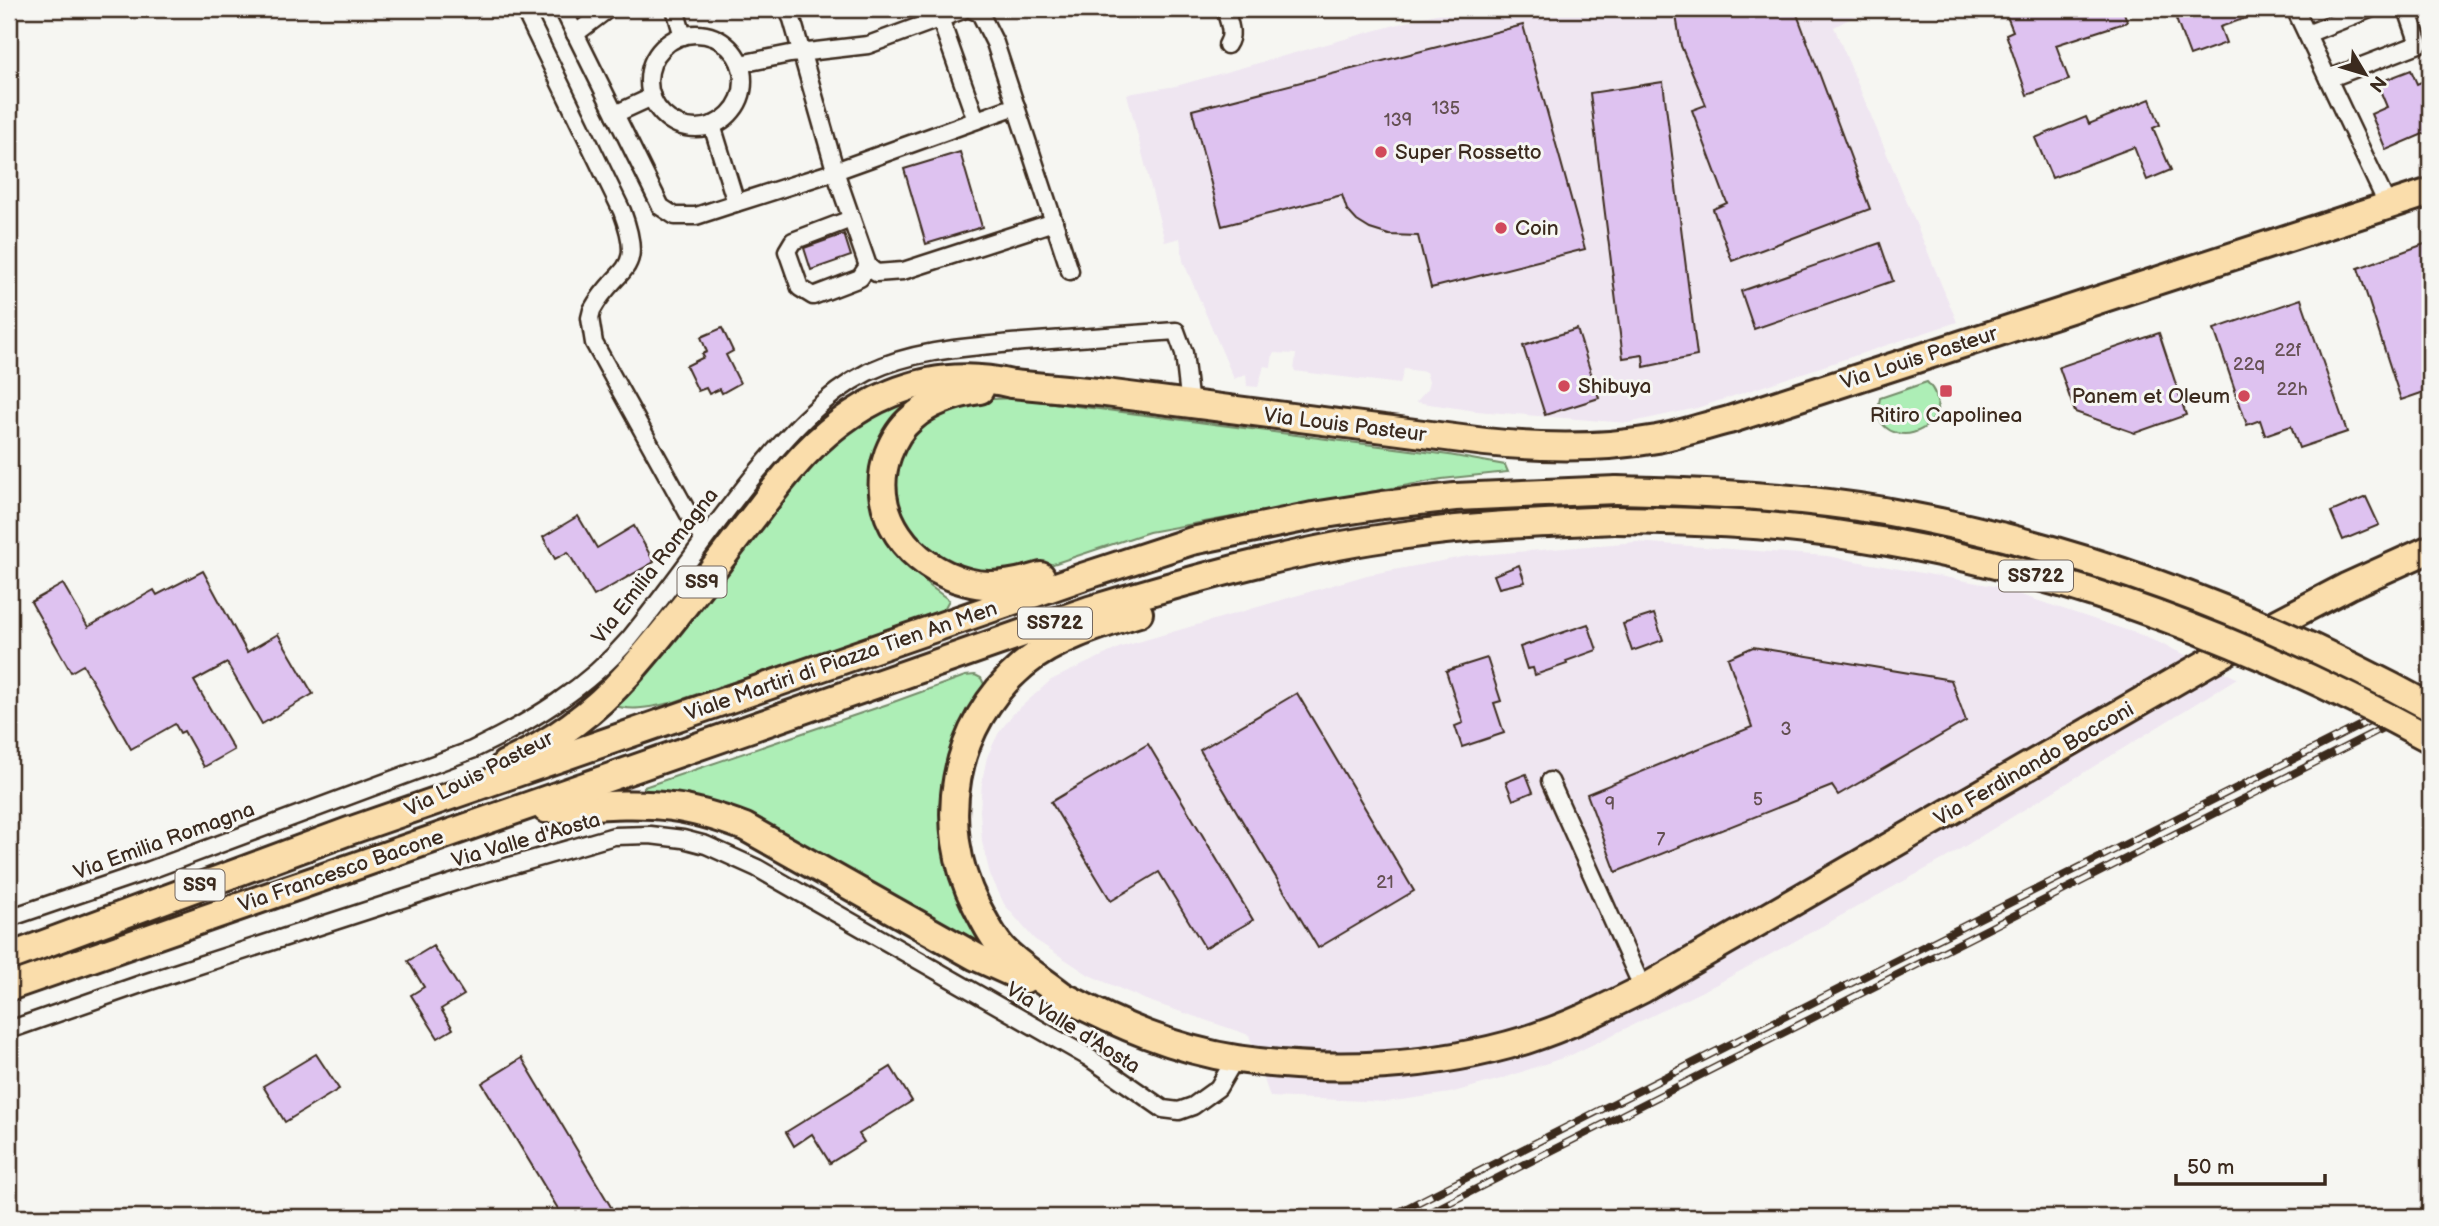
<svg xmlns="http://www.w3.org/2000/svg" width="2439" height="1226" font-family="'Balsamiq Sans',sans-serif">
	<style>
		.built { fill: #efe6f1 }
		.green { fill: #adeeb6; stroke: #748c6a; stroke-width: 2 }
		.building { fill: #dec2f0; stroke: #3b2a1e; stroke-width: 2 }
		.lines { fill: none; stroke-linecap: round; stroke-linejoin: round }
		.minor-casing { stroke: #3b2a1e; stroke-width: 21 }
		.primary-casing { stroke: #3b2a1e; stroke-width: 32 }
		.trunk-casing { stroke: #3b2a1e; stroke-width: 32 }
		.minor { stroke: #f6f6f2; stroke-width: 16 }
		.primary { stroke: #faddab; stroke-width: 26 }
		.trunk { stroke: #faddab; stroke-width: 26 }
		.rail-casing { stroke: #3b2a1e; stroke-width: 8 }
		.rail { stroke: #f6f6f2; stroke-width: 5; stroke-dasharray: 16; stroke-linecap: butt }
		.trunk-bridge-casing { stroke: #3b2a1e; stroke-width: 32; stroke-linecap: butt }
		.trunk-bridge { stroke: #faddab; stroke-width: 26 }
		.poi-dot { fill: #d1495b; stroke: #f6f6f2; stroke-width: 2.5 }
		.labels { text-anchor: middle; dominant-baseline: central; stroke-width: 6; stroke-linejoin: round; paint-order: stroke }
		.number-label { font-size: 18px; fill: #645052 }
		.shield { fill: #f6f6f2; stroke: #73675e; stroke-width: 2 }
		.shield-label { font-size: 19px; font-weight: bold; fill: #3b2a1e }
		.poi-label { font-size: 21px; fill: #3b2a1e; stroke: #f6f6f2; text-anchor: start }
		.street-label { font-size: 21px; fill: #3b2a1e; stroke: #f6f6f2 }
	</style>
	<rect width="100%" height="100%" fill="#f6f6f2"/>
	<filter id="ink" filterUnits="userSpaceOnUse"><feTurbulence type="fractalNoise" baseFrequency=".0143" numOctaves="2"/><feDisplacementMap in="SourceGraphic" scale="14" xChannelSelector="R" yChannelSelector="G"/><feConvolveMatrix kernelMatrix="1 2 1 2 8 2 1 2 1" color-interpolation-filters="sRGB"/></filter>
	<g filter="url(#ink)">
		<g class="built">
			<path d="M 1453,9 L 1868,9 L 1834,27 L 1957,322 L 1697,408 L 1628,423 L 1476,411 L 1416,402 L 1427,390 L 1429,382 L 1426,372 L 1404,369 L 1400,384 L 1294,371 L 1296,354 L 1273,353 L 1271,367 L 1264,366 L 1258,387 L 1247,386 L 1246,374 L 1234,379 L 1183,261 L 1180,238 L 1165,242 L 1127,94 L 1176,86 Z"/>
			<path d="M 1636,542 L 1827,556 L 1994,586 L 2141,635 L 2237,678 L 1944,859 L 1715,985 L 1571,1055 L 1501,1079 L 1450,1093 L 1387,1102 L 1270,1097 L 1249,1035 L 1146,1000 L 1089,975 L 1034,939 L 1004,904 L 990,874 L 982,842 L 980,811 L 982,781 L 987,757 L 998,734 L 1012,715 L 1051,680 L 1121,647 L 1367,575 L 1468,556 Z"/>
		</g>
		<g class="green">
			<path d="M 1927,382 C 1964,421 1893,458 1877,414 L 1880,398 Z"/>
			<path d="M 922,395 L 886,435 L 902,558 L 930,586 L 949,600 L 943,611 L 671,703 C 651,707 632,712 612,705 L 804,471 L 859,421 Z"/>
			<path d="M 1015,398 L 1449,455 L 1505,465 L 1508,472 L 1442,479 L 1149,532 L 1053,564 L 1001,578 L 956,571 L 910,536 L 892,499 L 895,461 L 920,424 L 971,400 Z"/>
			<path d="M 975,675 L 981,678 L 985,686 L 946,779 L 996,954 L 780,831 C 736,810 693,793 644,792 L 644,787 L 650,785 L 888,704 L 965,676 Z"/>
		</g>
		<g class="building">
			<path d="M 1675,9 L 1795,9 L 1870,209 L 1732,261 L 1713,209 L 1727,203 L 1692,110 L 1706,105 L 1681,46 Z"/>
			<path d="M 2004,9 L 2123,9 L 2127,22 L 2056,45 L 2069,80 L 2027,95 L 2006,34 L 2013,31 Z"/>
			<path d="M 2205,9 L 2266,9 L 2266,11 L 2220,27 L 2226,43 L 2190,56 L 2176,19 Z"/>
			<path d="M 1523,25 L 1585,249 L 1431,288 L 1418,236 L 1389,235 L 1370,229 L 1357,221 L 1347,210 L 1342,195 L 1222,226 L 1192,110 Z"/>
			<path d="M 2411,70 L 2417,84 L 2430,78 L 2430,131 L 2386,150 L 2371,114 L 2387,107 L 2377,83 Z"/>
			<path d="M 1663,82 L 1697,356 L 1644,367 L 1643,355 L 1623,358 L 1590,93 Z"/>
			<path d="M 2150,99 L 2160,125 L 2153,128 L 2171,170 L 2147,180 L 2134,147 L 2052,178 L 2035,138 L 2086,117 L 2089,124 Z"/>
			<path d="M 960,152 L 982,227 L 926,244 L 904,169 Z"/>
			<path d="M 844,234 L 851,256 L 811,270 L 804,248 Z"/>
			<path d="M 2430,242 L 2430,390 L 2401,400 L 2358,268 Z"/>
			<path d="M 1880,243 L 1893,281 L 1754,329 L 1741,291 Z"/>
			<path d="M 2301,299 L 2347,432 L 2299,448 L 2291,426 L 2265,435 L 2260,420 L 2247,425 L 2214,329 Z"/>
			<path d="M 722,328 L 733,351 L 726,355 L 740,383 L 722,393 L 720,389 L 709,394 L 706,388 L 698,391 L 686,366 L 704,357 L 702,354 L 707,352 L 701,337 Z"/>
			<path d="M 1577,329 L 1599,398 L 1545,415 L 1523,346 Z"/>
			<path d="M 2159,333 L 2186,415 L 2135,433 L 2075,412 L 2059,367 Z"/>
			<path d="M 2366,497 L 2379,525 L 2343,540 L 2331,512 Z"/>
			<path d="M 578,516 L 597,548 L 634,526 L 654,562 L 594,596 L 568,552 L 555,559 L 543,537 Z"/>
			<path d="M 1519,565 L 1525,582 L 1499,588 L 1494,575 Z"/>
			<path d="M 203,571 L 247,652 L 278,634 L 313,694 L 262,724 L 227,663 L 194,681 L 234,750 L 204,767 L 184,731 L 180,733 L 175,724 L 131,749 L 83,665 L 71,672 L 31,602 L 63,584 L 88,627 L 154,590 L 157,595 Z"/>
			<path d="M 1654,614 L 1663,640 L 1632,651 L 1623,624 Z"/>
			<path d="M 1588,624 L 1597,650 L 1566,661 L 1567,664 L 1535,675 L 1533,668 L 1527,669 L 1520,647 Z"/>
			<path d="M 1753,647 L 1951,680 L 1966,721 L 1838,795 L 1832,786 L 1616,872 L 1587,794 L 1752,727 L 1728,658 Z"/>
			<path d="M 1487,658 L 1501,701 L 1494,703 L 1504,733 L 1462,747 L 1455,726 L 1463,723 L 1446,671 Z"/>
			<path d="M 1297,693 L 1414,891 L 1318,948 L 1200,750 Z"/>
			<path d="M 1148,744 L 1253,920 L 1205,948 L 1159,872 L 1111,901 L 1051,802 Z"/>
			<path d="M 1526,774 L 1533,792 L 1513,800 L 1506,782 Z"/>
			<path d="M 433,946 L 464,995 L 441,1009 L 453,1029 L 438,1038 L 411,995 L 424,987 L 408,961 Z"/>
			<path d="M 316,1054 L 339,1089 L 285,1122 L 263,1086 Z"/>
			<path d="M 522,1058 L 617,1217 L 563,1217 L 482,1083 Z"/>
			<path d="M 891,1067 L 912,1101 L 859,1134 L 864,1142 L 830,1163 L 812,1134 L 794,1146 L 786,1132 Z"/>
		</g>
		<g class="lines">
			<g class="minor-casing">
				<g id="minor">
					<path d="M 524,9 L 622,211 C 646,276 617,264 592,310 L 590,318 L 594,343 L 703,540"/>
					<path d="M 563,9 L 661,207 L 675,216 L 696,216 L 736,203"/>
					<path d="M 675,9 L 683,36"/>
					<path d="M 787,9 L 792,19 L 838,180 L 868,266 L 876,273 L 903,271 L 1054,222"/>
					<path d="M 970,9 L 980,13 L 995,43 L 1070,271"/>
					<path d="M 1225,9 C 1228,21 1235,34 1227,45"/>
					<path d="M 2295,9 L 2388,206"/>
					<path d="M 940,18 L 976,120"/>
					<path d="M 575,34 L 608,9"/>
					<path d="M 2307,34 L 2370,9"/>
					<circle cx="696" cy="81" r="47"/>
					<path d="M 740,64 L 790,54 L 868,45 L 966,9"/>
					<path d="M 2328,79 L 2419,44 L 2407,9"/>
					<path d="M 615,114 L 652,97"/>
					<path d="M 712,125 L 736,203 L 827,174 L 1016,106"/>
					<path d="M 851,219 L 793,241 L 787,251 L 800,288 L 813,296 L 860,278 L 868,266"/>
					<path d="M 1550,781 L 1643,989"/>
					<path d="M 9,918 L 150,870 L 472,750 C 531,722 587,688 630,638 C 672,586 710,530 752,478 C 785,438 821,396 868,372 C 916,349 972,347 1023,342 C 1074,338 1125,335 1176,331 L 1184,353 L 1190,406"/>
					<path d="M 9,1030 L 141,984 L 458,881 L 614,836 L 650,835 L 683,839 L 706,845 L 757,868 L 1088,1057 L 1163,1109 L 1179,1111 L 1193,1106 L 1218,1088 L 1235,1059"/>
				</g>
			</g>
			<g class="primary-casing">
				<g id="primary">
					<path d="M 1012,384 L 1098,392 L 1485,442 C 1541,448 1601,449 1657,439 C 1681,434 1705,426 1729,420 L 2430,192"/>
					<path d="M 1063,996 C 1117,1024 1176,1050 1237,1059 C 1333,1073 1434,1068 1526,1040 C 1567,1027 1605,1008 1643,989 L 2264,630 L 2348,586 L 2430,549"/>
				</g>
			</g>
			<g class="trunk-casing">
				<g id="trunk">
					<path d="M 980,390 C 955,394 931,401 912,418 C 901,427 893,441 888,454 C 867,513 910,567 967,582 C 991,589 1018,583 1041,576"/>
					<path d="M 505,764 C 552,743 594,712 628,674 C 670,627 708,575 747,525 C 762,506 776,486 793,467 C 849,402 926,363 1012,384"/>
					<path d="M 546,809 C 587,807 630,801 672,807 C 697,810 721,818 745,827 L 976,957 L 1025,979"/>
					<path d="M 9,957 L 349,831 L 1082,577 L 1192,541 L 1313,516 L 1383,505 L 1455,497 L 1616,490"/>
					<path d="M 9,987 L 1089,610 C 1193,579 1298,549 1406,535 C 1475,525 1544,523 1614,520"/>
					<path d="M 1063,996 C 1044,981 1021,967 1004,950 C 993,939 984,920 976,905 C 935,825 952,725 1023,665 C 1054,639 1100,625 1139,613"/>
				</g>
			</g>
			<use href="#minor" class="minor"/>
			<use href="#primary" class="primary"/>
			<use href="#trunk" class="trunk"/>
			<g class="rail-casing">
				<g id="rail">
					<path d="M 1389,1217 L 2430,690"/>
					<path d="M 1421,1217 L 2430,704"/>
				</g>
			</g>
			<use href="#rail" class="rail"/>
			<g class="trunk-bridge-casing">
				<g id="trunk-bridge">
					<path d="M 1616,490 C 1706,492 1795,496 1884,511 C 2076,545 2260,614 2430,707"/>
					<path d="M 1614,520 C 1688,521 1763,523 1836,534 C 2046,563 2245,638 2430,739"/>
				</g>
			</g>
			<use href="#trunk-bridge" class="trunk-bridge"/>
		</g>
	</g>
	<g class="poi-dot">
		<circle cx="1381" cy="152" r="7"/>
		<circle cx="1501" cy="228" r="7"/>
		<circle cx="1564" cy="386" r="7"/>
		<rect x="1939" y="384" width="14" height="14" rx="3.5"/>
		<circle cx="2244" cy="396" r="7"/>
	</g>
	<g class="labels">
		<g class="number-label">
			<text x="1446" y="108">135</text>
			<text x="1398" y="120">139</text>
			<text x="2288" y="350">22f</text>
			<text x="2249" y="364">22q</text>
			<text x="2292" y="389">22h</text>
			<text x="1786" y="729">3</text>
			<text x="1758" y="799">5</text>
			<text x="1610" y="804">9</text>
			<text x="1661" y="839">7</text>
			<text x="1385" y="882">21</text>
		</g>
		<g class="shield">
			<rect x="1999" y="560.5" width="74" height="31" rx="5"/>
			<rect x="677.5" y="566.5" width="49" height="31" rx="5"/>
			<rect x="1018" y="607.5" width="74" height="31" rx="5"/>
			<rect x="175.5" y="869.5" width="49" height="31" rx="5"/>
		</g>
		<g class="shield-label">
			<text x="2036" y="576">SS722</text>
			<text x="702" y="582">SS9</text>
			<text x="1055" y="623">SS722</text>
			<text x="200" y="885">SS9</text>
		</g>
		<g class="poi-label">
			<text x="1395" y="152">Super Rossetto</text>
			<text x="1515" y="228">Coin</text>
			<text x="1578" y="386">Shibuya</text>
			<text x="2230" y="396" text-anchor="end">Panem et Oleum</text>
			<text x="1946" y="415" text-anchor="middle">Ritiro Capolinea</text>
		</g>
		<g class="street-label">
			<text transform="translate(1919 358) rotate(-18)">Via Louis Pasteur</text>
			<text transform="translate(1345 425) rotate(7)">Via Louis Pasteur</text>
			<text transform="translate(655 566) rotate(-52)">Via Emilia Romagna</text>
			<text transform="translate(841 661) rotate(-19)">Viale Martiri di Piazza Tien An Men</text>
			<text transform="translate(2034 764) rotate(-30)">Via Ferdinando Bocconi</text>
			<text transform="translate(479 774) rotate(-27)">Via Louis Pasteur</text>
			<text transform="translate(526 840) rotate(-16)">Via Valle d'Aosta</text>
			<text transform="translate(164 841) rotate(-20)">Via Emilia Romagna</text>
			<text transform="translate(341 871) rotate(-19)">Via Francesco Bacone</text>
			<text transform="translate(1073 1028) rotate(32)">Via Valle d'Aosta</text>
		</g>
	</g>
	<rect width="2439" height="1226" fill="none" stroke="#f6f6f2" stroke-width="35"/>
	<rect x="18" y="18" width="2404" height="1191" fill="none" stroke="#3b2a1e" stroke-width="2.5" filter="url(#ink)"/>
	<g transform="translate(2365 74) rotate(128)" stroke="#f6f6f2" stroke-width="5" paint-order="stroke">
	<path d="M0-5L12 26L0 18L-12 26Z" fill="#3b2a1e"/>
	<text y="-10" font-size="19" font-weight="bold" text-anchor="middle" fill="#3b2a1e">N</text>
	</g>
	<path d="M2176 1174v10h149v-10" fill="none" stroke="#3b2a1e" stroke-width="3.5"/>
	<text x="2187" y="1174" font-size="21" fill="#3b2a1e" stroke="#f6f6f2" stroke-width="5" paint-order="stroke">50 m</text>
</svg>
